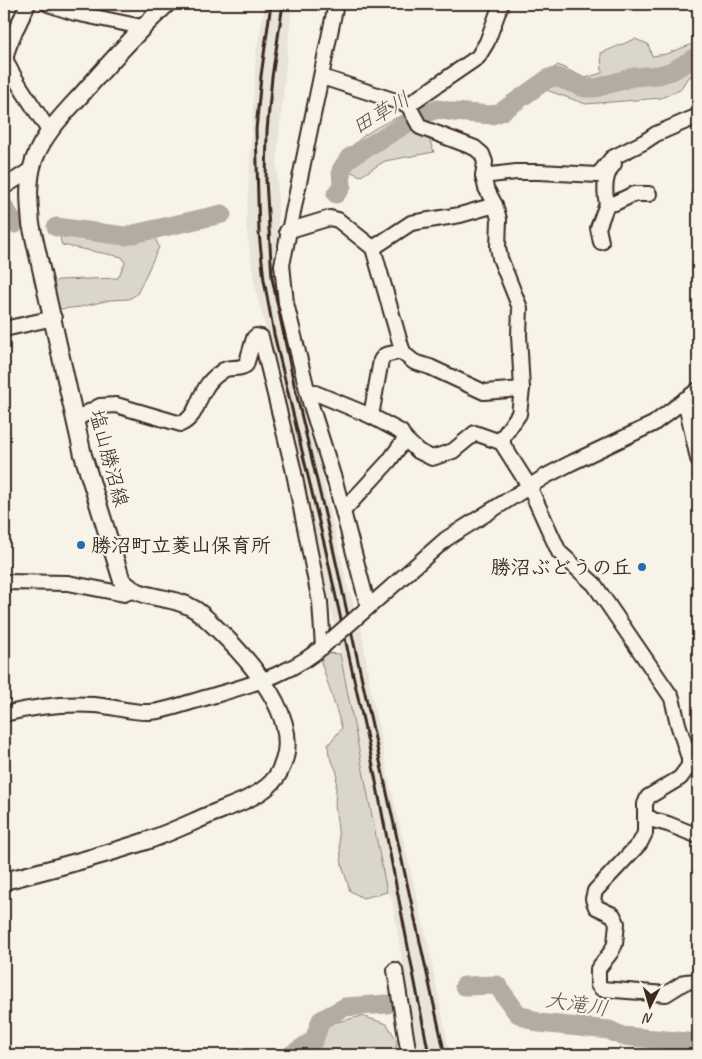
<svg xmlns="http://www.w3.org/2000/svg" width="702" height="1059" font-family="Caveat,'Klee One',sans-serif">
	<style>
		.built { fill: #e9e4d9 }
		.green { fill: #dbd6cb; stroke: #8b8074 }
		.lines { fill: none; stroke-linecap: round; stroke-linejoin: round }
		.river { stroke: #b4aca0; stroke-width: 19 }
		.minor-casing { stroke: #3b2a1e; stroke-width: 18 }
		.major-casing { stroke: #3b2a1e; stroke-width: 20 }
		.minor { stroke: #f7f3e8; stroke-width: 14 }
		.major { stroke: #f7f3e8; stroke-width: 16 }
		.rail { stroke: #3b2a1e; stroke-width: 3 }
		.minor-bridge-casing { stroke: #3b2a1e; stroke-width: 18; stroke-linecap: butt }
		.minor-bridge { stroke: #f7f3e8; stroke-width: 14 }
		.poi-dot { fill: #1f6fb2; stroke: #f7f3e8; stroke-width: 2 }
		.labels { text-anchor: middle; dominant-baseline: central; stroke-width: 4; stroke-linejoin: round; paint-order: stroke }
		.street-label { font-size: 20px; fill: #3b2a1e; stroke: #f7f3e8 }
		.poi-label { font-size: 20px; font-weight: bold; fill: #3b2a1e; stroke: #f7f3e8; text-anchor: start }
		.water-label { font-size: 21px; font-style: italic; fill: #5f5145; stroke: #f7f3e8 }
	</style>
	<rect width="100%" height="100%" fill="#f7f3e8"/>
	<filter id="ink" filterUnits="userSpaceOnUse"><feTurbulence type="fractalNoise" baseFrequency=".02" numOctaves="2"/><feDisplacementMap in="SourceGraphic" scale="10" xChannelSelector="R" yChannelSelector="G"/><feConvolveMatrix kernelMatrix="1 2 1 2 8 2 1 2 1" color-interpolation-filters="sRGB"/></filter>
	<g filter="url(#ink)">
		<path class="built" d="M 265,4 L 292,4 L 277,157 L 279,279 L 292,344 L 347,584 L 361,628 L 372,696 L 390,784 L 429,948 L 450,1055 L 417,1055 L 392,897 L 387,892 L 333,618 L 287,410 L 256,291 L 246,226 L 256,54 Z"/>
		<g class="green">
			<path d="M 635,39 L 648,44 L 652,56 L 666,54 L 698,42 L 698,75 L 688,77 L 680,90 L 661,98 L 586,104 L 546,90 L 543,76 L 558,65 L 585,78 L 602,73 L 601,53 Z"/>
			<path d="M 407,114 L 427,133 L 434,152 L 385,161 L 361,176 L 351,172 L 347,168 C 348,162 347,154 350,149 C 361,134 390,119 407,114 Z"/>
			<path d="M 74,221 C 100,225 127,238 154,235 L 159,247 L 137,294 L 129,299 L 110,300 L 80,307 L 61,309 L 55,305 L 50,286 L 58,280 L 118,278 L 125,263 L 122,257 L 62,245 L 59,234 Z"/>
			<path d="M 325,653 L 340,654 L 387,892 L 363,898 L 350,891 L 342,865 L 335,804 L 337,772 L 329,755 L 328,745 L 342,728 L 321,662 Z"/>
			<path d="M 362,1016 L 387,1024 L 397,1041 L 395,1055 L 305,1055 L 319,1042 L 329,1024 Z"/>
		</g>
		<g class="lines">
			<g class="river">
				<path d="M 336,194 L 342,186 L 341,170 L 349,158 L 423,114 L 438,109 L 453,112 L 492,115 L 501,112 L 549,78 L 556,77 L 585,88 L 596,88 L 633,77 L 659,75 L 672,71 L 698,56"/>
				<path d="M 4,207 L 15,224"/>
				<path d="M 56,227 L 125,236 L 222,214"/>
				<path d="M 464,986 L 497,985 L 517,1013 L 539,1023 L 609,1030 L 622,1036 L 698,1043"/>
				<path d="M 291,1055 L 314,1040 L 321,1020 L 345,1007 L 387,1004"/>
			</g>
			<g class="minor-casing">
				<g id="minor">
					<path d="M 28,4 C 23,16 6,46 6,58 C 6,69 41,117 49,131"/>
					<path d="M 48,4 L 75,13 L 142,27"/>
					<path d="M 336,4 L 282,265 L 286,303 L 310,402 L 336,485 L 368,606"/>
					<path d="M 322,77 L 408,105 L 420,127 L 475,148 L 482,154 L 485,162 L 483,176 L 486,188 L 495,205 L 499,219 L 498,247 L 500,258 L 520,308 L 519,335 L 522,389 L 519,414 L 503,437 L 503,445 L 529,486 L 559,552 L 594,584 L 672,698 L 678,724 L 689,758 L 689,766 L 680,778 L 648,797 L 645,804 L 645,815 L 653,820 L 668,824 L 698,836"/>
					<path d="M 408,105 L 478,57 L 487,42 L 501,4"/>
					<path d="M 614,164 C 604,175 604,190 607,204 L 615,203 L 634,194 L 649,194"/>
					<path d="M 483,176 L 516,172 L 539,172 L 598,175 L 612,158 L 644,142 L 656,134 L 698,116"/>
					<path d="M 4,187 L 32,169"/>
					<path d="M 287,231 L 330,218 L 338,220 L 373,248 L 403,353 L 414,362 L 430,367 L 484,392 L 522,389"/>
					<path d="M 601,242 L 598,228 L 607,204"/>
					<path d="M 373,248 L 411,223 L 460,215 L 495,205"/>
					<path d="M 4,329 L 54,318"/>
					<path d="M 308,390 L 371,416 L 401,432 L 405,439 L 418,451 L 432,458 L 453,451 L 475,433 L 503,443"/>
					<path d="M 685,399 L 698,459"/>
					<path d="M 371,416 L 381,360 L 385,355 L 403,351"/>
					<path d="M 76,419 L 100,406 L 116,405 L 181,424 C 197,416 196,403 205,389 C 208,383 215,376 221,372 C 229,365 236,371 246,365 L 254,338 L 256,336 L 261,337 L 293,468 L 320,602 L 323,647"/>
					<path d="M 343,511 L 389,461 L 405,439"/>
					<path d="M 4,582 L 68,583 L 124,594 L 134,590"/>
					<path d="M 364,611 L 446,539 L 546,476 L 571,463 L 653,424 L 698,390"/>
					<path d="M 4,714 C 33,707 64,703 94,705 C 113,706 131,713 150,712 C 166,711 183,704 198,700 C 245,686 292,676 328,642"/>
					<path d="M 645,815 L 645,833 L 640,843 L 595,891 L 593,899 L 596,907 L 613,915 L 617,923 L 615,944 L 611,952 L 598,969 L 598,985 L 602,989 L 666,994 L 685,982 L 698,981"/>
					<path d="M 395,970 L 409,1055"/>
				</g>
			</g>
			<g class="major-casing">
				<path id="major" d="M 4,881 C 51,869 99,857 146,841 C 167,834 188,824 209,815 C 228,807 251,800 267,787 C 273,782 279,774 282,766 C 304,716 243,653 210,622 C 202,614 192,606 181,603 C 166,597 148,598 134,590 C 130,588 126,584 122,581 L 83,455 L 31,224 C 29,203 27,181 34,160 C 44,133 64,114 83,93 C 110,62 137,32 167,4"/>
			</g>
			<use href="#minor" class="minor"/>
			<use href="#major" class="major"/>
			<g class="rail">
				<path d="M 271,4 L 261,76 L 256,130 L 259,233 L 264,280 L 274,334 L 325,547 L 372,761 L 429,1055"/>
				<path d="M 283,4 L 272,77 L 267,131 L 266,180 L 272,278 L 294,384 L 332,544 L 445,1055"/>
			</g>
			<g class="minor-bridge-casing">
				<path id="minor-bridge" d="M 331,640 L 364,611"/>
			</g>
			<use href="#minor-bridge" class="minor-bridge"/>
		</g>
	</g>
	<g class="poi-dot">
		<circle cx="81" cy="545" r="5"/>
		<circle cx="642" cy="567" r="5"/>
	</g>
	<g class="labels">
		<g class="street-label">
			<text transform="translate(109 458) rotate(75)">塩山勝沼線</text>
		</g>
		<g class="poi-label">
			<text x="91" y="545">勝沼町立菱山保育所</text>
			<text x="632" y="567" text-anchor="end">勝沼ぶどうの丘</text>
		</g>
		<g class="water-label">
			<text transform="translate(381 113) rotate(-30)">田草川</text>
			<text transform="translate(577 1004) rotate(9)">大滝川</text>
		</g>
	</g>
	<rect width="702" height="1059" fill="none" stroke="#f7f3e8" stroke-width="20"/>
	<rect x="10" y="10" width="682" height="1039" fill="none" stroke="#3b2a1e" stroke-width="2" filter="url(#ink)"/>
	<g transform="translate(650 1006) rotate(185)" stroke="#f7f3e8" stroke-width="4" paint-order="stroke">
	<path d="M0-4L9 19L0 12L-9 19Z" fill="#3b2a1e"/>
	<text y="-8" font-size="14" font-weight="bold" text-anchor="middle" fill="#3b2a1e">N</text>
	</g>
</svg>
